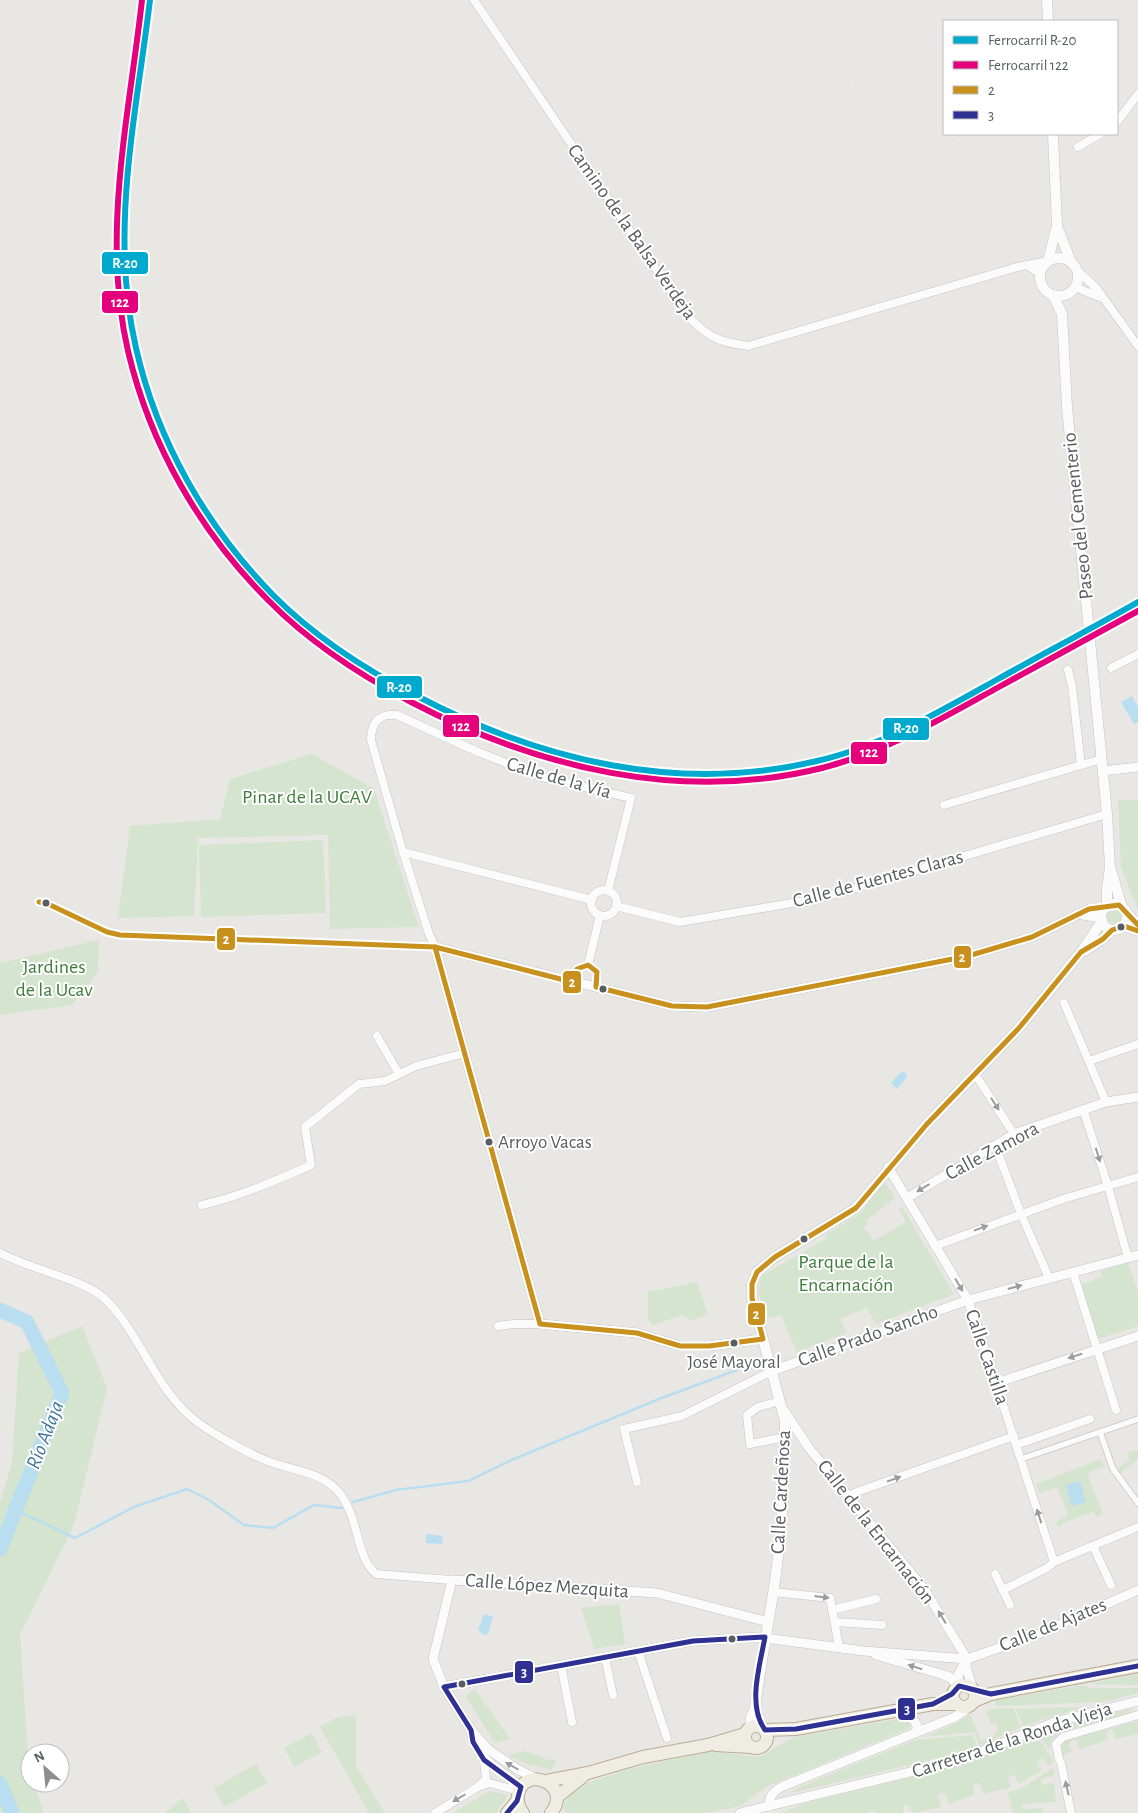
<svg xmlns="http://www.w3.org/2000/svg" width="1138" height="1813" font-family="'Alegreya Sans',sans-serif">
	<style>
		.green { fill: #d4e4cf }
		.water { fill: #b9def0 }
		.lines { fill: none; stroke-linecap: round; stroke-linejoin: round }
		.stream { stroke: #b9def0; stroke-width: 2.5 }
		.river { stroke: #b9def0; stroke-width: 15 }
		.pedestrian-casing { stroke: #c4c4c4; stroke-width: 7 }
		.minor-casing { stroke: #c4c4c4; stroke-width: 9 }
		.tertiary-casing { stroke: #c4c4c4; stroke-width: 10 }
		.secondary-casing { stroke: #c5c5c5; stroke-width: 11 }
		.trunk-casing { stroke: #bcac94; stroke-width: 14 }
		.pedestrian { stroke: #fcfbfb; stroke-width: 5.5 }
		.minor { stroke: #fcfbfb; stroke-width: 8 }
		.tertiary { stroke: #fcfbfb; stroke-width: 9 }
		.secondary { stroke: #fcfbfb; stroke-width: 10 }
		.trunk { stroke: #eeece3; stroke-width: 12 }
		.rail { stroke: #e0e0e0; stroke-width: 2.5; stroke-dasharray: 1 6; stroke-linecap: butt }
		.bus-1-casing { stroke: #fff; stroke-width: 9 }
		.bus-2-casing { stroke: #fff; stroke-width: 9 }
		.bus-1 { stroke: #c8901d; stroke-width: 5 }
		.bus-2 { stroke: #2e3092; stroke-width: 5 }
		.rail-1-casing { stroke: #fff; stroke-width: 10 }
		.rail-2-casing { stroke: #fff; stroke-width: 10 }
		.rail-1 { stroke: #00a9ce; stroke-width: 6 }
		.rail-2 { stroke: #e5007d; stroke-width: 6 }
		.oneway { fill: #9a9c9e }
		.bus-dot { fill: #595d60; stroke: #fff; stroke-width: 2 }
		.labels { text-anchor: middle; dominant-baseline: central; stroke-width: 4; stroke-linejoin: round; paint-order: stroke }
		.bus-label { font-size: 19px; fill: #595d60; stroke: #fff; text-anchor: start }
		.street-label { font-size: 20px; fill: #595d60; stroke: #fff }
		.park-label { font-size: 20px; fill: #3e7d3b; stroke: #fff }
		.water-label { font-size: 21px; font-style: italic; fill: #42779e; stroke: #fff }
		.line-badge { stroke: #fff; stroke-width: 2 }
		.badge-label { font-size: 14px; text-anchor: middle; font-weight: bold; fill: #fff }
	</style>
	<rect width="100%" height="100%" fill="#e9e7e3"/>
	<g class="green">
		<path d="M 312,754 L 374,789 L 419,927 L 330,929 L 328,835 L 198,838 L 194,916 L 118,918 L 130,826 L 220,819 L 230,779 Z"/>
		<path d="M 1118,800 L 1138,800 L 1138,910 L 1121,867 Z"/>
		<path d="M 323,840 L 326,913 L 201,917 L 199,845 Z"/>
		<circle cx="1114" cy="917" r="7"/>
		<path d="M 99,940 L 98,972 L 72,1005 L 0,1015 L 0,963 Z"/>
		<path d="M 884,1181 L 895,1198 L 866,1221 L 867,1224 L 864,1228 L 874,1241 L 906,1222 L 899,1209 L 902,1207 L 954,1294 L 876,1324 L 867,1308 L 840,1319 L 847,1333 L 797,1352 L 781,1315 L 766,1318 C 761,1303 755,1290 763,1275 L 827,1238 L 825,1235 L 861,1213 Z"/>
		<path d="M 1128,1262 L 1138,1292 L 1138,1326 L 1095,1340 L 1077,1286 L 1102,1277 L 1101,1271 Z"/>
		<path d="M 697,1282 L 708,1314 L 690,1321 L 683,1315 L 652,1325 L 648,1318 L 648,1292 Z"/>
		<path d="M 82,1326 L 107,1388 L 74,1525 L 20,1635 L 30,1783 L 34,1783 L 44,1813 L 0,1813 L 0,1503 L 12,1462 L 19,1353 Z"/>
		<path d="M 1138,1450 L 1138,1459 L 1120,1473 L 1118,1469 L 1129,1460 L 1128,1452 Z"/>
		<path d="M 1101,1459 L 1104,1467 L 1087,1473 L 1103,1514 L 1097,1517 L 1093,1512 L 1064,1522 L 1058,1528 L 1056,1522 L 1068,1515 L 1057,1487 L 1039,1493 L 1036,1484 Z"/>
		<path d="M 619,1604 L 625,1644 L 594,1649 L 581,1608 Z"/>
		<path d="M 1138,1674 L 1138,1685 L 1089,1684 Z"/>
		<path d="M 1084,1685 L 1090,1688 L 1138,1688 L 1138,1693 L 1103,1702 L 996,1706 L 995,1700 Z"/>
		<path d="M 473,1690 L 476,1691 L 510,1739 L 495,1743 L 466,1697 Z"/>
		<path d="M 1084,1707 L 1023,1726 L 1016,1709 Z"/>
		<path d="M 1013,1708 L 1021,1727 L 980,1746 L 974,1732 L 924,1737 L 957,1723 L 970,1714 L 981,1742 L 996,1735 L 995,1731 L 999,1729 L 996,1723 L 991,1724 L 986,1712 L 991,1709 Z"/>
		<path d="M 1133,1708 L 1127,1714 L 1061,1732 L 1052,1739 L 1049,1750 L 1042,1739 L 1027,1741 L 1078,1722 Z"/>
		<path d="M 354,1715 L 356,1716 L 356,1766 L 385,1813 L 365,1813 L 368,1811 L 320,1727 L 336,1718 Z"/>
		<path d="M 904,1718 L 909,1722 L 910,1726 L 907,1729 L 768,1786 L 740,1806 L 707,1813 L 568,1813 L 564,1811 L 563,1806 L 567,1799 L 580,1785 L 632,1768 L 713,1751 L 754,1757 L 762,1756 L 794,1737 Z"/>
		<path d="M 1138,1721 L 1138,1734 L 1115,1739 L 1113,1730 L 1110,1729 L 1107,1733 L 1108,1740 L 1080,1749 L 1076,1740 L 1072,1740 L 1069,1744 L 1072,1751 L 1063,1756 C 1060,1750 1061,1744 1067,1740 Z"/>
		<path d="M 312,1733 L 322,1752 L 294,1767 L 284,1748 Z"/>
		<path d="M 973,1735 L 977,1747 L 956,1754 L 787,1794 L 804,1785 L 916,1740 Z"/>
		<path d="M 1036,1741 L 1041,1741 L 1054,1762 L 1049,1766 L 1044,1759 L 1039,1759 L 1037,1764 L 1042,1770 L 1019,1784 L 1015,1776 L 1011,1775 L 1008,1780 L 1011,1787 L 983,1794 L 980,1784 L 975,1783 L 973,1787 L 975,1795 L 948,1804 L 946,1794 L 940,1793 L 938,1797 L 941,1807 L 913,1813 L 907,1804 L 903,1807 L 904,1813 L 876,1813 L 871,1810 L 867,1813 L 782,1813 L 804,1803 L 964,1765 L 1018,1742 L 1021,1744 Z"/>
		<path d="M 525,1751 L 543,1757 L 547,1760 L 556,1759 L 556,1763 L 551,1770 L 524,1763 L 508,1755 Z"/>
		<path d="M 256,1764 L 267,1783 L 224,1807 L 214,1788 Z"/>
		<path d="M 1053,1768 L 1055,1775 L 1041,1779 L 1042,1785 L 1054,1783 L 1056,1802 L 1022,1804 L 1023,1809 L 1043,1808 L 1043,1813 L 1013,1813 L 1008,1792 L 1020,1789 Z"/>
		<path d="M 490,1791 L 508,1795 L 496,1813 L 453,1813 Z"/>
		<path d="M 183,1798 L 191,1813 L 165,1813 Z"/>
	</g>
	<g class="water">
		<path d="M 1132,696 L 1138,707 L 1138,722 L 1134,724 L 1121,702 Z"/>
		<path d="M 901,1072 L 906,1073 L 907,1077 L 897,1089 L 891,1083 Z"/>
		<path d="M 1080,1481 L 1086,1502 L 1072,1506 L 1066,1485 Z"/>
		<path d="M 426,1534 L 443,1536 L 442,1544 L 426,1543 Z"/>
		<path d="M 484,1614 L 493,1617 L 488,1634 L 484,1635 L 478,1630 Z"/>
	</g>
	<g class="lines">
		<g class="stream">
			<path d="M 353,1502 L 396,1490 L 468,1481 L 514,1459 L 659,1399 L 753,1364"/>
			<path d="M 14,1509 L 75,1538 L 134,1507 L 187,1489 L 209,1500 L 244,1525 L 273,1528 L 314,1505 L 342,1508"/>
		</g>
		<g class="river">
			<path d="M 0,1310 L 27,1322 L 62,1393 L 0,1549"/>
			<path d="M 0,1784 L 12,1813"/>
		</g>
		<g class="pedestrian-casing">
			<g id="pedestrian">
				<path d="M 1100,1432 L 1113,1469 L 1138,1503"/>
				<path d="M 1021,1459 L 1138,1419"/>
			</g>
		</g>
		<g class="minor-casing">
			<g id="minor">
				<path d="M 474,0 L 686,314 C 707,337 718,342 748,346 L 1017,267 L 1048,261"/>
				<path d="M 1117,122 L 1138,94"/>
				<path d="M 1078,147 L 1100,134"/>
				<path d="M 1027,265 L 1040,274"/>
				<path d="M 1076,269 L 1097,289 L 1138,346"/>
				<path d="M 1075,287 L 1102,298"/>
				<path d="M 1111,668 L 1138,654"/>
				<path d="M 1068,670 L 1072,686 L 1081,765"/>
				<path d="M 944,805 L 1102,759"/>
				<path d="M 403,852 L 592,900"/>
				<circle cx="604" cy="903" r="13"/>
				<path d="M 616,906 L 680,922 L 822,898 L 1107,814"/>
				<path d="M 435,947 L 429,934 L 403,852 L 371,740 C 371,723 379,713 397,715 L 478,752 L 542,777 L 631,798 L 608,891"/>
				<path d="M 588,965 L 600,915"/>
				<path d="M 572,982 L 577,969 L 588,965 L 597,972 L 596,987"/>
				<path d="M 1064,1003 L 1106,1102"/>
				<path d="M 377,1036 L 399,1074"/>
				<path d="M 1089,1061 L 1138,1044"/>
				<path d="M 975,1074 L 1014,1134"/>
				<path d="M 1083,1109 L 1108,1186 L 1128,1258"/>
				<path d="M 995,1145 L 1021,1214 L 1049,1278"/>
				<path d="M 202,1205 C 240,1196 275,1181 311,1165 L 305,1127 L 359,1084 L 385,1081 L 416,1066 L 465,1053"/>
				<path d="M 935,1246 L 1063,1199 L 1138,1177"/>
				<path d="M 0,1253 C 27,1268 85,1280 104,1298 C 142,1334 156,1394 200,1424 C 217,1436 251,1455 270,1462 C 292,1470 319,1472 336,1489 C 355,1509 355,1536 365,1559 C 367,1564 372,1570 376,1574 L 452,1580"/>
				<path d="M 1073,1272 L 1116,1410"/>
				<path d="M 498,1326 L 513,1324 L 540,1324"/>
				<path d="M 996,1383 L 1054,1562"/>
				<path d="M 780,1401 L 758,1407 L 747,1415 L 750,1444 L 785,1437"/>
				<path d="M 1016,1445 L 1090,1419"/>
				<path d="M 637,1482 L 624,1429 L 682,1416 L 772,1371"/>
				<path d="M 849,1497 L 854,1493 L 1014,1436"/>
				<path d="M 1093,1546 L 1111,1585"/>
				<path d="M 995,1574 L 1010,1605"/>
				<path d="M 1003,1590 L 1047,1568 L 1054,1562 L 1138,1527"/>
				<path d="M 773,1592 L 830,1598 L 839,1647"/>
				<path d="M 832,1610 L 876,1599"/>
				<path d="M 835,1622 L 882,1625"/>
				<path d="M 638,1651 L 667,1738"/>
				<path d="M 605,1657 L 613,1695"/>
				<path d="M 561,1665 L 572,1722"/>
				<path d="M 1059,1759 L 1056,1744 L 1063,1737 L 1138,1715"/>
				<path d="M 1061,1763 L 1071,1813"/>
				<path d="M 479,1785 L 486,1779 L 484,1760"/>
				<path d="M 435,1813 L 478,1787 L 489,1783 L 519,1791"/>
			</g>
		</g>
		<g class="tertiary-casing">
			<g id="tertiary">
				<path d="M 1103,771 L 1138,767"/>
				<path d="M 1126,911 L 1138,925"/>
				<path d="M 1077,914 L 1101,918"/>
				<path d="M 1124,926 L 1138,931"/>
				<path d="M 888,1167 L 968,1300 L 996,1383 L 1138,1336"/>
				<path d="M 907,1198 L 1014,1134 L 1106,1102 L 1138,1097"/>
				<path d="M 763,1339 L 709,1346 L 680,1346 L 637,1333 L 540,1324 L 435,947 L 672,1006 L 707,1007 L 968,956 L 1032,937 L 1089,909 L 1106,908"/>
				<path d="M 772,1371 L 968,1300 L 1138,1255"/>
				<path d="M 783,1409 L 809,1448 L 925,1590 L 967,1659 L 966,1667 L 973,1690"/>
				<path d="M 876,1655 L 944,1675 L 951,1678 L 958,1687"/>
				<path d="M 959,1686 L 958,1675 L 967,1659"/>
				<path d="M 444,1687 L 693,1641 L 757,1637 L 864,1651 L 967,1659 L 1039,1634 L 1138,1590"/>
				<path d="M 906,1709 L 917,1725 L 917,1732"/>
				<path d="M 471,1731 C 476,1760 500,1769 521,1787"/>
				<path d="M 537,1779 L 517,1769 L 489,1750 L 471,1730 L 444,1687 L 433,1659 L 452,1580 L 657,1593 L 768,1622"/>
				<path d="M 769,1806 C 769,1796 773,1792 781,1787 L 955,1717 L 969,1707"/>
				<path d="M 740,1813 L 960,1760 L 1058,1721 L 1138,1701"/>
			</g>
		</g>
		<g class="secondary-casing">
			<g id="secondary">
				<path d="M 1047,0 L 1048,21"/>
				<path d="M 1057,226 L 1071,262"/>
				<circle cx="1059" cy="277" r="19"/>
				<path d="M 1048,261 L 1057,225 L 1053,134"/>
				<path d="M 1053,295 L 1062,314 L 1067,407 L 1107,814 L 1110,867 L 1107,889 L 1107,906"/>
				<path d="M 1111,870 L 1122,907"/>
				<circle cx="1114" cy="917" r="13"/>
				<path d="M 1084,951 L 1103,939 L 1112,930"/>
				<path d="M 755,1708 L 761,1727"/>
				<path d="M 750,1728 L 751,1717 L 755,1708 C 760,1669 767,1632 773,1594 C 782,1537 785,1478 785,1421 L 752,1298 L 752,1284 L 757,1272 L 775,1257 L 856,1208 L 927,1124 L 1019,1028 L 1081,952 L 1102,921"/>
			</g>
		</g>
		<g class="trunk-casing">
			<g id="trunk">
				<circle cx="964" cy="1696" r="11"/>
				<path d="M 974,1701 L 991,1694 L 1138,1666"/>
				<circle cx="756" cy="1737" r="11"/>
				<path d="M 765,1730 L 796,1729 L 933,1704 L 955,1704"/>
				<path d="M 716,1745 L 750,1747"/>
				<path d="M 546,1781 L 588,1773 L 643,1757 L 708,1745 L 745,1734"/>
				<path d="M 557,1797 L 582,1777"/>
				<path d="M 507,1813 L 517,1801"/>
				<path d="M 523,1813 C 518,1807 517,1802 518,1795 C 523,1764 574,1784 551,1813"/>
			</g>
		</g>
		<use href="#pedestrian" class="pedestrian"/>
		<use href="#minor" class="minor"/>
		<use href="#tertiary" class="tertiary"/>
		<use href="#secondary" class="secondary"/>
		<use href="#trunk" class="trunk"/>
		<path class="rail" d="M 737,0 C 863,112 974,162 1138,196"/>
		<g class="bus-1-casing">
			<g id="bus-1">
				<path d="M 39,902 L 46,903 L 107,932 L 120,935 L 435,947 L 572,982 L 577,969 L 588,965 L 597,972 L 596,987 L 672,1006 L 707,1007 L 968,956 L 1032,937 L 1089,909 L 1119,905 L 1138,925"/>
				<path d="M 435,947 L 540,1324 L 637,1333 L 680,1346 L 709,1346 L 763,1339 L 752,1298 L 752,1284 L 757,1272 L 775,1257 L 856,1208 L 927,1124 L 1019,1028 L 1081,952 L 1103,939 L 1112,930 L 1124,926 L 1138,931"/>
			</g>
		</g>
		<g class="bus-2-casing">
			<path id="bus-2" d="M 507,1813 L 517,1801 L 521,1787 L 484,1760 L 473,1742 L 471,1730 L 444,1687 L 693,1641 L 765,1637 C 760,1665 747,1705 765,1730 L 796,1729 L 933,1704 L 952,1694 L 959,1686 L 991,1694 L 1138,1666"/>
		</g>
		<use href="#bus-1" class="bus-1"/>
		<use href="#bus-2" class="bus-2"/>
		<g class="rail-1-casing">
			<path id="rail-1" d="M 150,0 C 136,116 109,232 136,348 C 157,441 207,528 274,596 C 315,637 366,670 417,696 C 541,761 679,794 817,761 C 882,746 941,711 998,679 C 1045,653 1092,628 1138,602"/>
		</g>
		<g class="rail-2-casing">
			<path id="rail-2" d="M 142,0 C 129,117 101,234 128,351 C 150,445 200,532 268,600 C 309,642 360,675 411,702 C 538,768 681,803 822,768 C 885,752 941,719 997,688 C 1044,662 1091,637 1138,611"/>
		</g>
		<use href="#rail-1" class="rail-1"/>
		<use href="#rail-2" class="rail-2"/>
	</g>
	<defs><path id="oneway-solid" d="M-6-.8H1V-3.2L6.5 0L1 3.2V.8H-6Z" transform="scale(1.25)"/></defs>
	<g class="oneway">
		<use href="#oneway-solid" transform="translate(995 1104) rotate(57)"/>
		<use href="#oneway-solid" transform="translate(1098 1155) rotate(72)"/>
		<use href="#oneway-solid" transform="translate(923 1188) rotate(149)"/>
		<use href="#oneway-solid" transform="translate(981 1228) rotate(-20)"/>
		<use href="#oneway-solid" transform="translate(959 1285) rotate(59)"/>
		<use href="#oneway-solid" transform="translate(1015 1287) rotate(-15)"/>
		<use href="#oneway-solid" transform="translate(1075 1356) rotate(162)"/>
		<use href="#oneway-solid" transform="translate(894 1479) rotate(-20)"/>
		<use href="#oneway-solid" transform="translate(1039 1516) rotate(-108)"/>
		<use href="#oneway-solid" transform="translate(822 1597) rotate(7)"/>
		<use href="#oneway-solid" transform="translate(942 1617) rotate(-121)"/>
		<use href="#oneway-solid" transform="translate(915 1667) rotate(-163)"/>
		<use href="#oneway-solid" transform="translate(512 1766) rotate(-150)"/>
		<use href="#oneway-solid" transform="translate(1067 1788) rotate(-103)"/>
		<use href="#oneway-solid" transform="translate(459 1798) rotate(150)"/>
	</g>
	<g class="bus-dot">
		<circle cx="46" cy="903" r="4.5"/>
		<circle cx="1121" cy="927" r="4.5"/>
		<circle cx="603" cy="989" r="4.5"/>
		<circle cx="489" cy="1142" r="4.5"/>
		<circle cx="804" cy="1239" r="4.5"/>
		<circle cx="734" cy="1343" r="4.5"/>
		<circle cx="732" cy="1639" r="4.5"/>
		<circle cx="462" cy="1684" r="4.5"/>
	</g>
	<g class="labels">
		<g class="bus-label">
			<text x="498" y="1142">Arroyo Vacas</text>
			<text x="734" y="1362" text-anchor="middle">José Mayoral</text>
		</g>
		<g class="street-label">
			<text transform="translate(632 232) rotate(55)">Camino de la Balsa Verdeja</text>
			<text transform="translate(1078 516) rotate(-96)">Paseo del Cementerio</text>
			<text transform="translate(559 778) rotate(16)">Calle de la Vía</text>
			<text transform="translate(878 879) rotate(-15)">Calle de Fuentes Claras</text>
			<text transform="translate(992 1151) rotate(-28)">Calle Zamora</text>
			<text transform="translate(868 1336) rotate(-20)">Calle Prado Sancho</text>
			<text transform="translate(987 1357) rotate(71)">Calle Castilla</text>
			<text transform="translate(781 1492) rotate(-87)">Calle Cardeñosa</text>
			<text transform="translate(876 1532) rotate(52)">Calle de la Encarnación</text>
			<text transform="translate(547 1586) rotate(4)">Calle López Mezquita</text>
			<text transform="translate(1053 1625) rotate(-22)">Calle de Ajates</text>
			<text transform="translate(1012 1740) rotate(-18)">Carretera de la Ronda Vieja</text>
		</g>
		<g class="park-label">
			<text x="307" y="797">Pinar de la UCAV</text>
			<text x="54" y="967">Jardines<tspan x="54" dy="23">de la Ucav</tspan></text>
			<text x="846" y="1262">Parque de la<tspan x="846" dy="23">Encarnación</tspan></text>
		</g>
		<g class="water-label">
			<text transform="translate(45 1435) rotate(-69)">Río Adaja</text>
		</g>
	</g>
	<g class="line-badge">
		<rect x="101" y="251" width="48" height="24" rx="5" fill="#00a9ce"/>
		<rect x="101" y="290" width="38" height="24" rx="5" fill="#e5007d"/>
		<rect x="376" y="675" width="47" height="24" rx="5" fill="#00a9ce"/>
		<rect x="442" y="714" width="38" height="24" rx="5" fill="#e5007d"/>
		<rect x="882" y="717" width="48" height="24" rx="5" fill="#00a9ce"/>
		<rect x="850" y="741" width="38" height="24" rx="5" fill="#e5007d"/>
		<rect x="216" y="927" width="20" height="24" rx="5" fill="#c8901d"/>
		<rect x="953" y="945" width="19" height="24" rx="5" fill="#c8901d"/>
		<rect x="562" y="970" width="20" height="24" rx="5" fill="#c8901d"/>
		<rect x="747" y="1302" width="19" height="24" rx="5" fill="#c8901d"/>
		<rect x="514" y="1660" width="20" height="24" rx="5" fill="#2e3092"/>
		<rect x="897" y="1697" width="19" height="24" rx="5" fill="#2e3092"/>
	</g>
	<g class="badge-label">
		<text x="125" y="268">R-20</text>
		<text x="120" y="307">122</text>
		<text x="399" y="692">R-20</text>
		<text x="461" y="731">122</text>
		<text x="906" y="733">R-20</text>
		<text x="869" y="757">122</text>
		<text x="226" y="944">2</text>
		<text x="962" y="962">2</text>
		<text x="572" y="987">2</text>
		<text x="756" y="1319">2</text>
		<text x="524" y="1677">3</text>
		<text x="907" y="1714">3</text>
	</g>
	<rect x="943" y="20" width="175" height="115" fill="#ffffff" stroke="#bdbebf"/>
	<rect x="953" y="36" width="25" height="8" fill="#00a9ce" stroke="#bdbebf"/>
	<text x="988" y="45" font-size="15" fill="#595d60">Ferrocarril R-20</text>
	<rect x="953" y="61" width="25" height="8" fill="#e5007d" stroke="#bdbebf"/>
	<text x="988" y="70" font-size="15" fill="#595d60">Ferrocarril 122</text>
	<rect x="953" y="86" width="25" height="8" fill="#c8901d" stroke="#bdbebf"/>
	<text x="988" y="95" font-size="15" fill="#595d60">2</text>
	<rect x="953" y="111" width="25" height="8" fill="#2e3092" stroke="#bdbebf"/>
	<text x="988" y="120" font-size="15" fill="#595d60">3</text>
	<g transform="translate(45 1768) rotate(333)"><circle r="24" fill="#ffffff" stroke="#bdbebf"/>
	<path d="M0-4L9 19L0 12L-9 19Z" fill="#8b8d8e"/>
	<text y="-8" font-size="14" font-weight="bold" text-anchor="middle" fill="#595d60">N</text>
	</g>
</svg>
